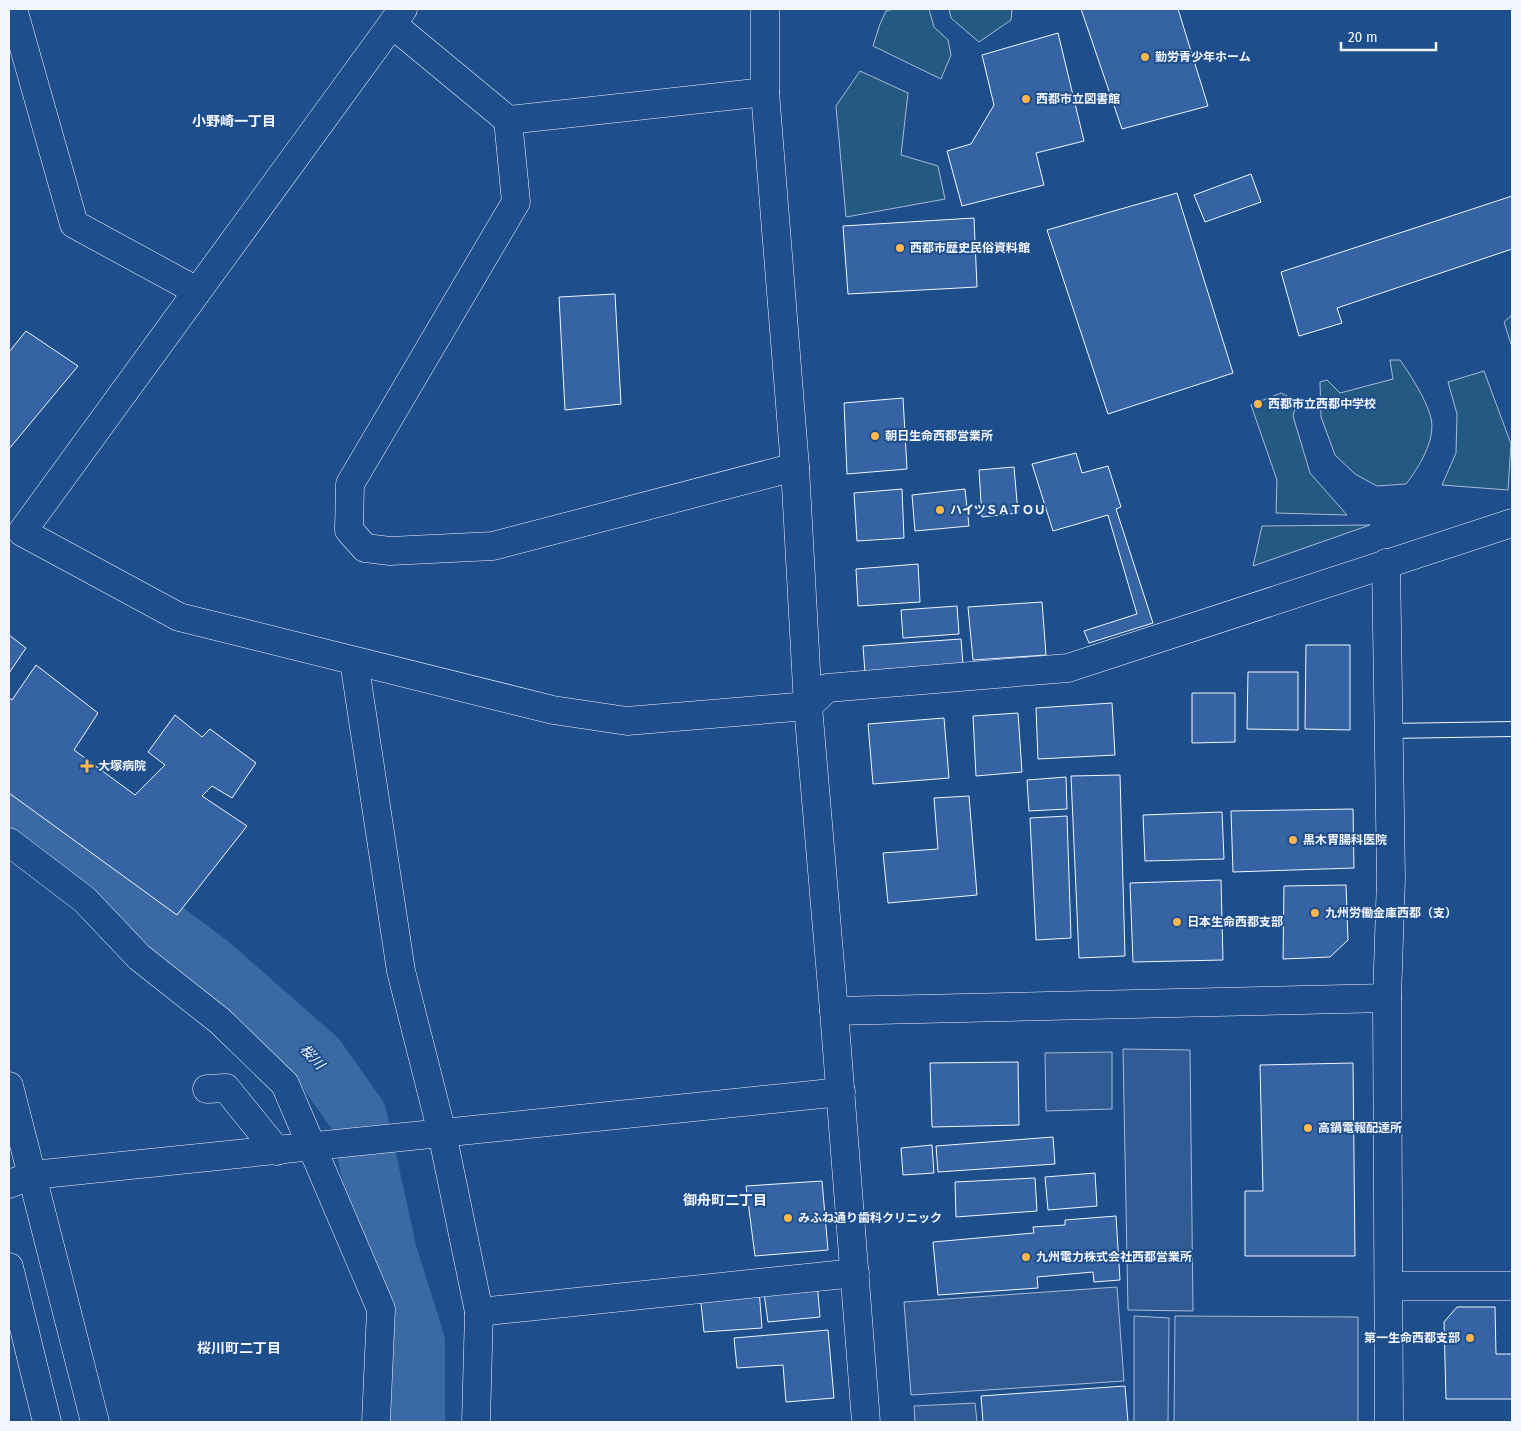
<svg xmlns="http://www.w3.org/2000/svg" width="1521" height="1431" font-family="'Fira Sans Condensed','Noto Sans JP',sans-serif">
	<style>
		.green { fill: #245a82; stroke: #a8bbd7 }
		.parking { fill: #305b95; stroke: #a8bbd7 }
		.lines { fill: none; stroke-linecap: round; stroke-linejoin: round }
		.river { stroke: #3b69a3; stroke-width: 58 }
		.building { fill: #3563a3; stroke: #f2f6ff }
		.service-casing { stroke: #f2f6ff; stroke-width: 16 }
		.minor-casing { stroke: #f2f6ff; stroke-width: 29 }
		.tertiary-casing { stroke: #f2f6ff; stroke-width: 29 }
		.service { stroke: #1f4e8c; stroke-width: 14 }
		.minor { stroke: #1f4e8c; stroke-width: 28 }
		.tertiary { stroke: #1f4e8c; stroke-width: 28 }
		.poi-dot { fill: #ffb74d; stroke: #1f4e8c; stroke-width: 2 }
		.labels { text-anchor: middle; dominant-baseline: central; stroke-width: 4; stroke-linejoin: round; paint-order: stroke }
		.poi-label { font-size: 12px; font-weight: bold; fill: #f2f6ff; stroke: #1f4e8c; text-anchor: start }
		.neighbourhood-label { font-size: 14px; font-weight: bold; fill: #f2f6ff; stroke: #1f4e8c }
		.water-label { font-size: 14px; font-style: italic; fill: #f2f6ff; stroke: #1f4e8c }
	</style>
	<rect width="100%" height="100%" fill="#1f4e8c"/>
	<g class="green">
		<path d="M 894,9 L 929,9 L 934,27 L 948,40 L 951,55 L 941,79 L 873,46 L 880,24 L 886,11 Z"/>
		<path d="M 949,9 L 1012,9 L 1011,20 L 979,42 L 951,18 Z"/>
		<path d="M 860,71 L 908,93 L 901,155 L 938,166 L 945,199 L 846,217 L 836,106 Z"/>
		<path d="M 1512,315 L 1512,347 L 1504,322 Z"/>
		<path d="M 1390,360 L 1400,360 C 1410,374 1427,401 1431,418 C 1436,440 1419,467 1406,484 L 1377,486 L 1355,474 L 1335,455 L 1321,417 L 1320,382 L 1327,380 L 1340,393 L 1393,379 Z"/>
		<path d="M 1484,371 L 1511,444 L 1508,490 L 1442,485 L 1456,453 L 1457,414 L 1448,382 Z"/>
		<path d="M 1281,393 L 1297,401 L 1293,416 L 1310,473 L 1347,515 L 1276,513 L 1277,480 L 1251,405 Z"/>
		<path d="M 1370,525 L 1253,566 L 1262,526 Z"/>
	</g>
	<g class="parking">
		<path d="M 1123,1049 L 1190,1050 L 1193,1311 L 1128,1310 Z"/>
		<path d="M 1112,1052 L 1112,1109 L 1046,1111 L 1045,1053 Z"/>
		<path d="M 1117,1287 L 1124,1381 L 911,1395 L 904,1302 Z"/>
		<path d="M 1134,1316 L 1169,1318 L 1168,1422 L 1134,1422 Z"/>
		<path d="M 1175,1316 L 1358,1317 L 1358,1422 L 1174,1422 Z"/>
		<path d="M 975,1403 L 977,1422 L 915,1422 L 914,1406 Z"/>
	</g>
	<g class="lines">
		<path class="river" d="M 9,815 L 209,963 L 317,1058 L 358,1116 L 388,1253 L 416,1342 L 416,1422"/>
	</g>
	<g class="building">
		<path d="M 1081,9 L 1178,9 L 1208,106 L 1122,129 Z"/>
		<path d="M 1058,33 L 1084,141 L 1036,153 L 1044,185 L 962,206 L 947,151 L 971,144 L 994,105 L 982,55 Z"/>
		<path d="M 1251,174 L 1261,202 L 1205,222 L 1194,195 Z"/>
		<path d="M 1177,193 L 1233,373 L 1108,414 L 1047,230 Z"/>
		<path d="M 1512,196 L 1512,249 L 1337,308 L 1342,323 L 1299,336 L 1281,272 Z"/>
		<path d="M 974,218 L 977,287 L 848,294 L 843,226 Z"/>
		<path d="M 615,294 L 621,404 L 565,410 L 559,297 Z"/>
		<path d="M 26,331 L 78,366 L 9,449 L 9,352 Z"/>
		<path d="M 903,398 L 907,469 L 847,474 L 844,403 Z"/>
		<path d="M 1076,453 L 1082,473 L 1108,466 L 1121,507 L 1116,509 L 1153,623 L 1089,643 L 1084,631 L 1137,614 L 1108,515 L 1053,531 L 1032,464 Z"/>
		<path d="M 1014,467 L 1018,513 L 982,517 L 979,470 Z"/>
		<path d="M 902,489 L 904,538 L 857,541 L 854,493 Z"/>
		<path d="M 965,489 L 969,526 L 915,531 L 912,495 Z"/>
		<path d="M 918,564 L 920,602 L 858,606 L 856,569 Z"/>
		<path d="M 1042,602 L 1046,655 L 973,660 L 968,607 Z"/>
		<path d="M 957,606 L 959,634 L 903,638 L 901,610 Z"/>
		<path d="M 9,635 L 26,648 L 9,673 Z"/>
		<path d="M 961,639 L 963,665 L 865,673 L 863,646 Z"/>
		<path d="M 1306,645 L 1350,645 L 1350,730 L 1305,729 Z"/>
		<path d="M 36,665 L 98,713 L 74,750 L 135,795 L 165,765 L 148,752 L 175,715 L 202,737 L 210,729 L 256,763 L 232,798 L 212,786 L 202,796 L 247,826 L 177,915 L 9,793 L 9,698 L 12,700 Z"/>
		<path d="M 1248,672 L 1298,672 L 1298,730 L 1247,729 Z"/>
		<path d="M 1192,693 L 1235,693 L 1235,742 L 1192,743 Z"/>
		<path d="M 1112,703 L 1115,755 L 1038,759 L 1036,708 Z"/>
		<path d="M 1018,713 L 1022,772 L 976,776 L 973,716 Z"/>
		<path d="M 944,718 L 949,778 L 873,784 L 868,724 Z"/>
		<path d="M 1120,775 L 1125,956 L 1079,958 L 1071,776 Z"/>
		<path d="M 1066,777 L 1067,809 L 1029,811 L 1027,780 Z"/>
		<path d="M 969,796 L 977,895 L 888,903 L 883,853 L 938,849 L 934,798 Z"/>
		<path d="M 1353,809 L 1354,868 L 1233,872 L 1231,811 Z"/>
		<path d="M 1222,812 L 1224,859 L 1145,861 L 1143,815 Z"/>
		<path d="M 1067,816 L 1071,938 L 1036,940 L 1030,818 Z"/>
		<path d="M 1221,880 L 1223,960 L 1133,962 L 1130,883 Z"/>
		<path d="M 1346,885 L 1348,940 L 1330,957 L 1283,959 L 1284,886 Z"/>
		<path d="M 1018,1062 L 1019,1125 L 932,1127 L 930,1063 Z"/>
		<path d="M 1353,1063 L 1355,1256 L 1245,1256 L 1245,1191 L 1263,1191 L 1260,1065 Z"/>
		<path d="M 1053,1137 L 1055,1164 L 938,1172 L 936,1146 Z"/>
		<path d="M 932,1145 L 934,1173 L 903,1175 L 901,1148 Z"/>
		<path d="M 1095,1173 L 1097,1206 L 1048,1210 L 1045,1177 Z"/>
		<path d="M 1035,1178 L 1037,1211 L 956,1217 L 955,1182 Z"/>
		<path d="M 822,1181 L 828,1250 L 755,1256 L 746,1186 Z"/>
		<path d="M 1116,1216 L 1120,1280 L 1094,1282 L 1093,1272 L 1037,1277 L 1038,1288 L 938,1295 L 933,1242 L 1034,1233 L 1033,1227 L 1065,1225 L 1065,1220 Z"/>
		<path d="M 817,1282 L 820,1317 L 768,1322 L 763,1286 Z"/>
		<path d="M 759,1289 L 762,1328 L 704,1332 L 700,1294 Z"/>
		<path d="M 1457,1307 L 1495,1307 L 1496,1354 L 1512,1354 L 1512,1399 L 1446,1399 L 1444,1322 Z"/>
		<path d="M 828,1330 L 834,1398 L 786,1402 L 783,1365 L 737,1368 L 734,1338 Z"/>
		<path d="M 1125,1386 L 1128,1422 L 983,1422 L 981,1396 Z"/>
	</g>
	<g class="lines">
		<g class="service-casing">
			<path id="service" d="M 1389,731 L 1512,729"/>
		</g>
		<g class="minor-casing">
			<g id="minor">
				<path d="M 13,9 L 74,224 L 197,291"/>
				<path d="M 392,24 L 508,120"/>
				<path d="M 765,92 L 508,120 L 516,202 L 350,484 L 349,530 L 365,548 L 390,551 L 493,546 L 795,467"/>
				<path d="M 354,661 L 401,971 L 442,1133 L 479,1312 L 476,1422"/>
				<path d="M 808,706 L 827,688 L 1068,668 L 1512,523"/>
				<path d="M 9,842 L 85,900 L 139,957 L 220,1021 L 285,1084 L 381,1309 L 376,1422"/>
				<path d="M 9,1086 L 95,1422"/>
				<path d="M 207,1089 L 226,1088 L 277,1151"/>
				<path d="M 9,1184 L 33,1175 L 841,1092"/>
				<path d="M 9,1267 L 47,1422"/>
				<path d="M 1389,1286 L 1512,1286"/>
				<path d="M 479,1312 L 855,1273"/>
			</g>
		</g>
		<g class="tertiary-casing">
			<g id="tertiary">
				<path d="M 403,9 L 22,532 L 179,617 L 553,710 L 627,721 L 808,706"/>
				<path d="M 765,9 L 765,92 L 795,467 L 808,706 L 834,1011 L 866,1422"/>
				<path d="M 1386,563 L 1391,878 L 1387,998 L 1389,1422"/>
				<path d="M 834,1011 L 1387,998"/>
			</g>
		</g>
		<use href="#service" class="service"/>
		<use href="#minor" class="minor"/>
		<use href="#tertiary" class="tertiary"/>
	</g>
	<g class="poi-dot">
		<circle cx="1145" cy="57" r="5"/>
		<circle cx="1026" cy="99" r="5"/>
		<circle cx="900" cy="248" r="5"/>
		<circle cx="1258" cy="404" r="5"/>
		<circle cx="875" cy="436" r="5"/>
		<circle cx="940" cy="510" r="5"/>
		<path d="M84.5 758.5h5v5h5v5h-5v5h-5v-5h-5v-5h5z"/>
		<circle cx="1293" cy="840" r="5"/>
		<circle cx="1315" cy="913" r="5"/>
		<circle cx="1177" cy="922" r="5"/>
		<circle cx="1308" cy="1128" r="5"/>
		<circle cx="788" cy="1218" r="5"/>
		<circle cx="1026" cy="1257" r="5"/>
		<circle cx="1470" cy="1338" r="5"/>
	</g>
	<g class="labels">
		<g class="poi-label">
			<text x="1155" y="57">勤労青少年ホーム</text>
			<text x="1036" y="99">西都市立図書館</text>
			<text x="910" y="248">西都市歴史民俗資料館</text>
			<text x="1268" y="404">西都市立西都中学校</text>
			<text x="885" y="436">朝日生命西都営業所</text>
			<text x="950" y="510">ハイツＳＡＴＯＵ</text>
			<text x="98" y="766">大塚病院</text>
			<text x="1303" y="840">黒木胃腸科医院</text>
			<text x="1325" y="913">九州労働金庫西都（支）</text>
			<text x="1187" y="922">日本生命西都支部</text>
			<text x="1318" y="1128">高鍋電報配達所</text>
			<text x="798" y="1218">みふね通り歯科クリニック</text>
			<text x="1036" y="1257">九州電力株式会社西都営業所</text>
			<text x="1460" y="1338" text-anchor="end">第一生命西都支部</text>
		</g>
		<g class="neighbourhood-label">
			<text x="234" y="121">小野崎一丁目</text>
			<text x="725" y="1200">御舟町二丁目</text>
			<text x="239" y="1348">桜川町二丁目</text>
		</g>
		<g class="water-label">
			<text transform="translate(312 1057) rotate(47)">桜川</text>
		</g>
	</g>
	<rect width="1521" height="1431" fill="none" stroke="#f2f6ff" stroke-width="20"/>
	<path d="M1341 42v8h95v-8" fill="none" stroke="#f2f6ff" stroke-width="2.5"/>
	<text x="1348" y="42" font-size="15" fill="#f2f6ff" stroke="#1f4e8c" stroke-width="4" paint-order="stroke">20 m</text>
</svg>
